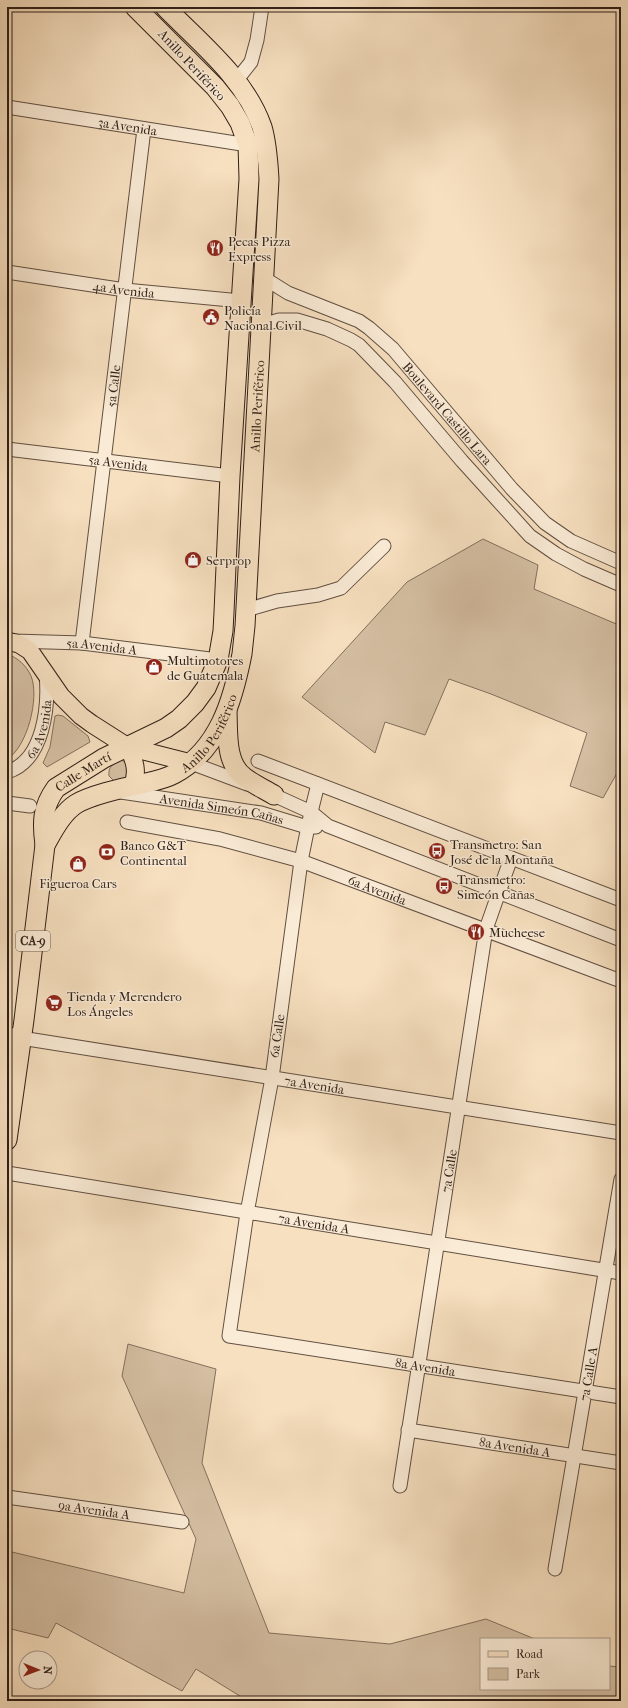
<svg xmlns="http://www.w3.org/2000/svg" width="628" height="1708" font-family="'IM FELL French Canon',serif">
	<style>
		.green { fill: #d5bfa3; stroke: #826f5d }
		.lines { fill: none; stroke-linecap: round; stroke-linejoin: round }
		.minor-casing { stroke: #614f41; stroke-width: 15 }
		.major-casing { stroke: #2f1f17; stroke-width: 19 }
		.highway-casing { stroke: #2f1f17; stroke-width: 21 }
		.minor { stroke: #faebd6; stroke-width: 13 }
		.major { stroke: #f7e0c0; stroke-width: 17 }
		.highway { stroke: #f7e0c0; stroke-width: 19 }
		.labels { text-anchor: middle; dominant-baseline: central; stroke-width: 3; stroke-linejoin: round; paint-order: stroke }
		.shield { fill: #faebd6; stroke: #6c5c50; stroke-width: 1 }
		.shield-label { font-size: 12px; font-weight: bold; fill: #2f1f17 }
		.street-label { font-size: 13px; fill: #2f1f17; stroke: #faebd6 }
		.poi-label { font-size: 13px; fill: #2f1f17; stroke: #faebd6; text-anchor: start }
	</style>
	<rect width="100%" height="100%" fill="#f7e0c0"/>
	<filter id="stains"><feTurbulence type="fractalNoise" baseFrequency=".005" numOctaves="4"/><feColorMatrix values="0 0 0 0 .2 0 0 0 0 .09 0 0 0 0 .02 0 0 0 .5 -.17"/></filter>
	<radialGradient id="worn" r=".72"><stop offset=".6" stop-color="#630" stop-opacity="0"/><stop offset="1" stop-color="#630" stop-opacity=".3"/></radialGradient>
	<g class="green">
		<path d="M 483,539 L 538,565 L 534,589 L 621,626 L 621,766 L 603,798 L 570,786 L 587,733 L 491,694 L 449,679 L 425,735 L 385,722 L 375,753 L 302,697 L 407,582 Z"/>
		<path d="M 7,654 C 18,658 26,665 31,676 C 40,697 27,748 7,759 Z"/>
		<path d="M 58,715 L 63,716 L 88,736 L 90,742 L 47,767 L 43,763 L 50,747 L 55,716 Z"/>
		<path d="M 121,760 L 128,763 L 130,777 L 114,781 L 109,776 C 108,766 113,764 121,760 Z"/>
		<path d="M 128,1344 L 216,1369 L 202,1463 L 269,1633 L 390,1644 L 486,1619 L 535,1639 L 481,1639 L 481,1689 L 609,1689 L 609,1666 L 621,1667 L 621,1701 L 248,1701 L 196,1669 L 182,1691 L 56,1623 L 48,1638 L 7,1628 L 7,1583 L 12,1552 L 184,1593 L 196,1539 L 122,1376 Z"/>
	</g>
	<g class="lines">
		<g class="minor-casing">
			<g id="minor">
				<path d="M 236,81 L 251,62 L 257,40 L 262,7"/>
				<path id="s1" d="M 7,107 L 248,145"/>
				<path id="s2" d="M 7,272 L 125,290 L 241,301"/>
				<path id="s3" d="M 264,278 L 288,293 L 359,321 L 369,328 L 393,349 L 512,489 L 545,523 L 571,541 L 621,563"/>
				<path d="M 262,325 L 279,320 L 297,320 L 327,329 L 351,340 L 359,345 L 395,382 L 462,461 L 530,536 L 556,554 L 584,569 L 621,585"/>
				<path id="s4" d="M 7,449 L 230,476"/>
				<path d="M 246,610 L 277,601 L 318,595 L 341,588 L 384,546"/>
				<path id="s5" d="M 14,641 L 82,643 L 218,660"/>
				<path id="s6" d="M 82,643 L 144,129"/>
				<path d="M 258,761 L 621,900"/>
				<path d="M 191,763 L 247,784"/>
				<path id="s7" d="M 7,772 C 44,761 49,706 46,674"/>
				<path id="s8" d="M 318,784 L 311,812 L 301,861 L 272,1078 L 247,1213 L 229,1336 L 621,1397"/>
				<path id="s9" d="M 121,792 L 261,813 L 307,827 L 316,827"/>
				<path d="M 267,792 L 311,812 L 328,826 L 621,940"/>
				<path d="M 7,803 L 30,806"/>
				<path id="s10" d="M 127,822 L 220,839 L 301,861 L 621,981"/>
				<path id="s11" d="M 21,1038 L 621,1133"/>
				<path id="s12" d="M 7,1173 L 621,1273"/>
				<path id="s13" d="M 408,1430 L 621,1463"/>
				<path id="s14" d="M 400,1486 L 486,929 L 511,858"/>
				<path id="s15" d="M 7,1497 L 182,1522"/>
				<path id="s16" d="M 555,1569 L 621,1179"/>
			</g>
		</g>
		<g class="major-casing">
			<g id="major">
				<path d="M 7,641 L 19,644 L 30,651 L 61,696 L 81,716 L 92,724 L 128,747 L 191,763"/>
				<path d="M 128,747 C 134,759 139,772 132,786"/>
				<path d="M 7,1036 L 21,1038"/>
			</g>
		</g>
		<g class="highway-casing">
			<g id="highway">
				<path d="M 227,711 C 228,732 225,763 244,777 C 253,784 264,789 274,795"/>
				<path id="s17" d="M 45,845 C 53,831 62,813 76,804 C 89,796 121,788 137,785 C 149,782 163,780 174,774 C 219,750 233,700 242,654 L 245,626 L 269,179 C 268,162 267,144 262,127 C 245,78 200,43 165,7"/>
				<path id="s18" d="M 7,1140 L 24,1020 L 45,845 C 42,823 42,807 56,788 L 104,758 L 166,728 L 179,719 L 195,703 L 206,688 L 218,660 L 223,631 L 224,612 L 230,476 L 249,179 L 248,145 L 240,123 L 230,106 L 215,87 L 135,7"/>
			</g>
		</g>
		<use href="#minor" class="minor"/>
		<use href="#major" class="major"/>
		<use href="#highway" class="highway"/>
	</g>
	<defs>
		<g id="restaurant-disc" transform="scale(0.9)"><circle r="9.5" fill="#8f2418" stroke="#faebd6"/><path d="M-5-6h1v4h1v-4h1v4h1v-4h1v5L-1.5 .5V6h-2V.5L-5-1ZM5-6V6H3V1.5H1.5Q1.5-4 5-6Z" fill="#fff"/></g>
		<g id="civic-disc" transform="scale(0.9)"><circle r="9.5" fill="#8f2418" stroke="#faebd6"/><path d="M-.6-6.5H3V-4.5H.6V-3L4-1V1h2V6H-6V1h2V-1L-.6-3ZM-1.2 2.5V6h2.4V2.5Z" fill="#fff"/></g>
		<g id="shop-disc" transform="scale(0.9)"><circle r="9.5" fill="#8f2418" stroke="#faebd6"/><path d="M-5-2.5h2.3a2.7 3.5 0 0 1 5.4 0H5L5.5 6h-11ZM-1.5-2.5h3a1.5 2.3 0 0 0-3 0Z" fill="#fff"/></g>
		<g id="bus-disc" transform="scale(0.9)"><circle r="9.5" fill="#8f2418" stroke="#faebd6"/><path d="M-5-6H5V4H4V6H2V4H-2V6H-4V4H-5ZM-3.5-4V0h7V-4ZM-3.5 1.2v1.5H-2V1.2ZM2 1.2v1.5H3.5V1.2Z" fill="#fff"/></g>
		<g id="bank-disc" transform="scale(0.9)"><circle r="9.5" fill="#8f2418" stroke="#faebd6"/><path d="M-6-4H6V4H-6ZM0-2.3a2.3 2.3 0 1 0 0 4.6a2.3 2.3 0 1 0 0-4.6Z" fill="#fff"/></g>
		<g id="supermarket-disc" transform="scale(0.9)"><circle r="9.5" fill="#8f2418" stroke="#faebd6"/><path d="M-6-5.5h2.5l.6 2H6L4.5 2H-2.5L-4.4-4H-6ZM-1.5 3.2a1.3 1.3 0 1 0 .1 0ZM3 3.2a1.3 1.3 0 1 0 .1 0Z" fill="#fff"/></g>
	</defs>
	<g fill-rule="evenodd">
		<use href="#restaurant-disc" x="215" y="248"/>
		<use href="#civic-disc" x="211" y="317"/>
		<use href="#shop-disc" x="193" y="560"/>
		<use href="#shop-disc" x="154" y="667"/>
		<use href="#bus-disc" x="437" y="851"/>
		<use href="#bank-disc" x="107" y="852"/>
		<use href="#shop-disc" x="78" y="864"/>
		<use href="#bus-disc" x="444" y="886"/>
		<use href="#restaurant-disc" x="476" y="932"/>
		<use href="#supermarket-disc" x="54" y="1003"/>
	</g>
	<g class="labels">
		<rect class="shield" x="16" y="931" width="34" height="20" rx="3"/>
		<g class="shield-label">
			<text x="33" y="941">CA-9</text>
		</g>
		<g class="street-label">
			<text transform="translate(192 65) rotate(47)">Anillo Periférico</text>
			<text stroke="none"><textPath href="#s1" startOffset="122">3a Avenida</textPath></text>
			<text stroke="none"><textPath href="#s2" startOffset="118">4a Avenida</textPath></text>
			<text stroke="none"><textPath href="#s6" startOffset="259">5a Calle</textPath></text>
			<text stroke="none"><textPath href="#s17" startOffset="546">Anillo Periférico</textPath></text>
			<text stroke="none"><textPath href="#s3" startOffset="233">Boulevard Castillo Lara</textPath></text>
			<text stroke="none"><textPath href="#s4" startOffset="112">5a Avenida</textPath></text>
			<text stroke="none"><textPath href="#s5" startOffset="88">5a Avenida A</textPath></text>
			<text stroke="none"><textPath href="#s7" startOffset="57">6a Avenida</textPath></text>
			<text stroke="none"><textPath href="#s17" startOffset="210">Anillo Periférico</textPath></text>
			<text stroke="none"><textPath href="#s18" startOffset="389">Calle Martí</textPath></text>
			<text stroke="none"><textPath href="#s9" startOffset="102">Avenida Simeón Cañas</textPath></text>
			<text stroke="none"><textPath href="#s10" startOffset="260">6a Avenida</textPath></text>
			<text transform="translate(277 1036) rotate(-82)">6a Calle</text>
			<text stroke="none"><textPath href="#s11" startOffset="297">7a Avenida</textPath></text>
			<text stroke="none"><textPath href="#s14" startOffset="319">7a Calle</textPath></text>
			<text stroke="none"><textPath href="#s12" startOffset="311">7a Avenida A</textPath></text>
			<text stroke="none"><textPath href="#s8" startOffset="758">8a Avenida</textPath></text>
			<text stroke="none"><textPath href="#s16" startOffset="198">7a Calle A</textPath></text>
			<text stroke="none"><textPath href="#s13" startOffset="108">8a Avenida A</textPath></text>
			<text stroke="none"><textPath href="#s15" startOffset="88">9a Avenida A</textPath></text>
		</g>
		<g class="poi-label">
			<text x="228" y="241">Pecas Pizza<tspan x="228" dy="15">Express</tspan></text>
			<text x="224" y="310">Policía<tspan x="224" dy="15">Nacional Civil</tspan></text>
			<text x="206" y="560">Serprop</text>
			<text x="167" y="660">Multimotores<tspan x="167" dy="15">de Guatemala</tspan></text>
			<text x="450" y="844">Transmetro: San<tspan x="450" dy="15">José de la Montaña</tspan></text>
			<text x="120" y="845">Banco G&amp;T<tspan x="120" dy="15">Continental</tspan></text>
			<text x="457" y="879">Transmetro:<tspan x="457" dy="15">Simeón Cañas</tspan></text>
			<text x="78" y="883" text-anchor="middle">Figueroa Cars</text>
			<text x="489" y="932">Mucheese</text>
			<text x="67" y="996">Tienda y Merendero<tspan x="67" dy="15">Los Ángeles</tspan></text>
		</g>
	</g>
	<rect width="628" height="1708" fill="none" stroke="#f7e0c0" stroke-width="24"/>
	<rect x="8" y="8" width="612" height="1692" fill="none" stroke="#2f1f17" stroke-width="2"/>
	<rect x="12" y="12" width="604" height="1684" fill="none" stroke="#2f1f17"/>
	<rect x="480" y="1638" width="130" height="52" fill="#faebd6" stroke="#a9998a"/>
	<rect x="488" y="1651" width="20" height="6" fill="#f7e0c0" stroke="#a9998a"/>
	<text x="516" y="1658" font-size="12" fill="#2f1f17">Road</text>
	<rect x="488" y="1668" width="20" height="12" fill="#d5bfa3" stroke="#a9998a"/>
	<text x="516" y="1678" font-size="12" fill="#2f1f17">Park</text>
	<g transform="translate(38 1670) rotate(91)"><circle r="19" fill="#faebd6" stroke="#a9998a"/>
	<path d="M0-3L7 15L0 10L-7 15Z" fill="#8f2418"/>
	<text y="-6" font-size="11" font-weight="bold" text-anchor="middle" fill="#2f1f17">N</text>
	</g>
	<rect width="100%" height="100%" filter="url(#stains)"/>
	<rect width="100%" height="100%" fill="url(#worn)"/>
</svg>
